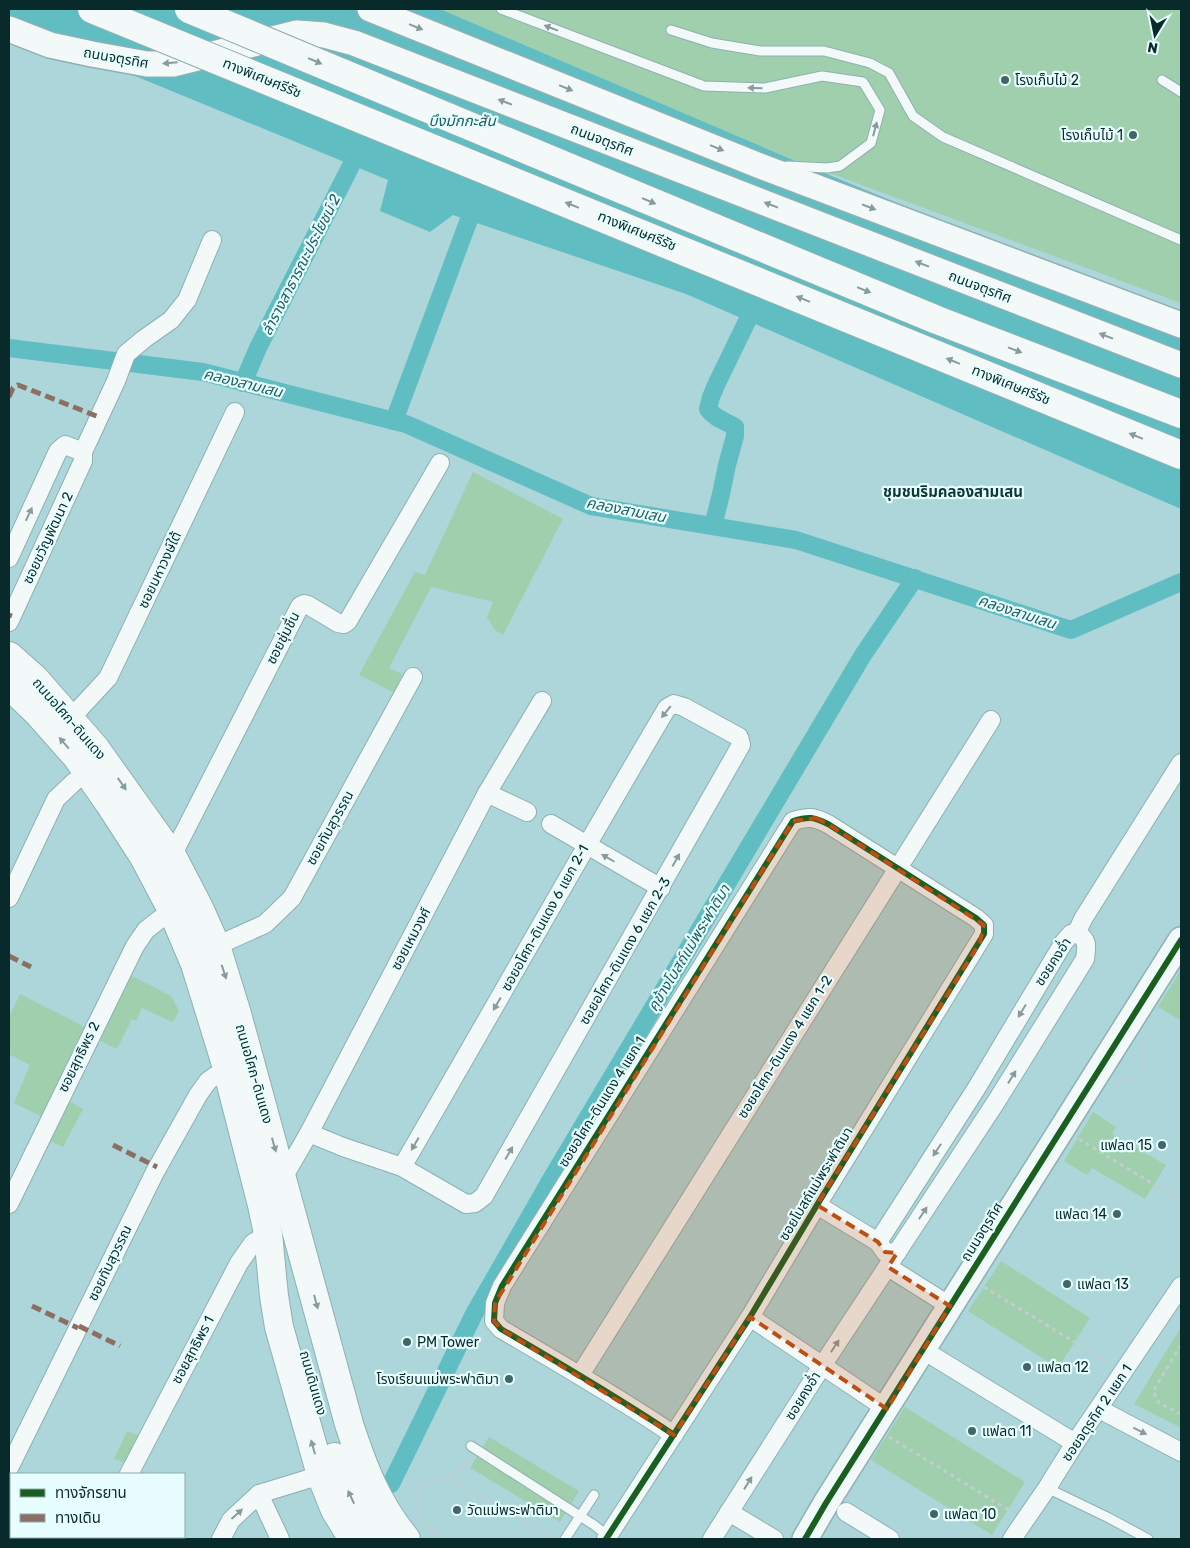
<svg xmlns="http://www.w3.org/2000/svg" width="1190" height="1548" font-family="Rubik,'Noto Sans Thai',sans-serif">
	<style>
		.green { fill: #a0cfad }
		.water { fill: #60bec3 }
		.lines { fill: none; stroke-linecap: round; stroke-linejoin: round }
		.canal { stroke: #60bec3; stroke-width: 18 }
		.lane-casing { stroke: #8eb0b2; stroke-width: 11 }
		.street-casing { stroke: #8eb0b2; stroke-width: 20 }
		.secondary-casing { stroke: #8eb0b2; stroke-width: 28 }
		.primary-casing { stroke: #8eb0b2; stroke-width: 30 }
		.highway-casing { stroke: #8eb0b2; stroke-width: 30 }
		.path { stroke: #c1cecf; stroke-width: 3; stroke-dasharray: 4 4; stroke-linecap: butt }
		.lane { stroke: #f3f9f9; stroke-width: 9 }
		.street { stroke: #f3f9f9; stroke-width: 18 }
		.secondary { stroke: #f3f9f9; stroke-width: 25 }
		.primary { stroke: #f3f9f9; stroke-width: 28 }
		.highway { stroke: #f3f9f9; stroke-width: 28 }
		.highway-bridge-casing { stroke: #8eb0b2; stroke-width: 30; stroke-linecap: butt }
		.highway-bridge { stroke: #f3f9f9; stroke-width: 28 }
		.quiet { stroke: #8d6e63; stroke-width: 5; stroke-dasharray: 10 5; stroke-linecap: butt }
		.cycleway-casing { stroke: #e8fefe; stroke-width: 9 }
		.cycleway { stroke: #1b5e20; stroke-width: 6 }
		.oneway { fill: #899c9c }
		.marked { fill: #bb5012; fill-opacity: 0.2; stroke: #bb5012; stroke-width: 4; stroke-dasharray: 10 6; stroke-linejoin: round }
		.poi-dot { fill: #416668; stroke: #e8fefe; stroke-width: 2 }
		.labels { text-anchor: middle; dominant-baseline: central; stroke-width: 4.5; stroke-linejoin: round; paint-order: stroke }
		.street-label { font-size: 14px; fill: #082a2b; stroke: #e8fefe }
		.poi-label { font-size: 14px; fill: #082a2b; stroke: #e8fefe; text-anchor: start }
		.water-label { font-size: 15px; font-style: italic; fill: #205f62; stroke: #e8fefe }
		.neighbourhood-label { font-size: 15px; font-weight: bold; fill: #0d383a; stroke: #e8fefe }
	</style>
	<rect width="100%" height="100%" fill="#acd6d9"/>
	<g class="green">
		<path d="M 440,9 L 1181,9 L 1181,303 L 786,157 Z"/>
		<path d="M 473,472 L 563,519 L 503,635 L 495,630 L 487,617 L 493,602 L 431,587 L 389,668 L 402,674 L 395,693 L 359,675 L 415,572 L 425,575 Z"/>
		<path d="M 1181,970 L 1181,1021 L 1158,1007 Z"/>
		<path d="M 126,973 L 171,996 L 179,1011 L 173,1022 L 142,1008 L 136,1021 L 132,1019 L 117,1049 L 95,1038 Z"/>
		<path d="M 20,994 L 87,1028 L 43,1117 L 14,1103 L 30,1065 L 9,1054 L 9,1017 Z"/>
		<path d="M 65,1099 L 83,1109 L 63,1147 L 46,1139 Z"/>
		<path d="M 1093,1112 L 1116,1127 L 1112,1134 L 1166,1165 L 1145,1199 L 1092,1168 L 1087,1175 L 1064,1161 Z"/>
		<path d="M 1001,1261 L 1090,1318 L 1058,1368 L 968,1311 Z"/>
		<path d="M 1181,1327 L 1181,1428 L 1134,1404 Z"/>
		<path d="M 905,1407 L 1025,1482 L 992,1535 L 871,1460 Z"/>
		<path d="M 127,1431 L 142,1437 L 129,1464 L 114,1459 Z"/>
		<path d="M 489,1437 L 579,1491 L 560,1522 L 470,1468 Z"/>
	</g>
	<path class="water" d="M 9,9 L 440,9 L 786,157 L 1181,321 L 1181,509 L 686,294 L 453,215 L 430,232 L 380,211 L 388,180 L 9,24 Z"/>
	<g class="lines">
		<g class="canal">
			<path d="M 9,348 L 203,372 L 394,421 L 406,424 L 591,506 L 796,540 L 1071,630 L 1181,582"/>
			<path d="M 243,383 L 258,348 L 360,148"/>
			<path d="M 394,421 L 474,206"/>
			<path d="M 713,526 L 721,494 L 727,465 L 735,436 L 735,427 C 725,421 714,418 708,409 L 711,397 L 717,383 L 751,313"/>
			<path d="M 391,1484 L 474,1314 L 553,1176 L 863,655 L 915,578"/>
		</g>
		<g class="lane-casing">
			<g id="lane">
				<path d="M 501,9 L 704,86 L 765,88 L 822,76 L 863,82 L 880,110 L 871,143 L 840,166 L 827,168 L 787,166"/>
				<path d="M 671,30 L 712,43 L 760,51 L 824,51 L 870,63 L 889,73 L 913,116 L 943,137 L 1181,240"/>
				<path d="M 1162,80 L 1181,92"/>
				<path d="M 471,1446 L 594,1525 L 608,1536"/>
				<path d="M 1047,1488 L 1109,1518 L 1148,1539"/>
				<path d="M 565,1539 L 594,1495"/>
			</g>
		</g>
		<g class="street-casing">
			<g id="street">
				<path d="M 83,452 L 116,381 L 126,354 L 144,339 L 171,320 L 187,300 L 212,240"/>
				<path d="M 9,558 L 58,451 L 65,445 L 83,452 L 83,461 L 9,622"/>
				<path d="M 70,719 L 108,678 L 235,412"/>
				<path d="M 487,793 L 527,812"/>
				<path d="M 551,824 L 661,888"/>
				<path d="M 172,856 L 300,606 L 304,604 L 308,605 L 338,623 L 344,624 L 348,621 L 440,463"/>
				<path d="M 9,898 L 56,799 L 74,782"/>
				<path d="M 1077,932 L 1083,919 L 1181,763"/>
				<path d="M 216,946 L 265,924 L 292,898 L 413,677"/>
				<path d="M 309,1133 L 343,1147 L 402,1167 L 466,1204 L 475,1203 L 484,1196 L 741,745 L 739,737 L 684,707 L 674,704 L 667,708 C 577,860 491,1014 402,1167"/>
				<path d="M 283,1178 L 309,1133 L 487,793 L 542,701"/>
				<path d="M 9,1204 L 135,946 L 146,930 L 160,919"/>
				<path d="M 817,1205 L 878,1242"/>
				<path d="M 888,1267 L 950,1306"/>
				<path d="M 750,1317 L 887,1409"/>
				<path d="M 923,1350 L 1075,1443"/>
				<path d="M 580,1375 L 991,720"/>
				<path d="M 1099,1409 L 1181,1452"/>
				<path d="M 9,1468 L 155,1172 L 198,1095 L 208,1081 L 215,1076 L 227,1072"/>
				<path d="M 129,1474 L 239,1263 L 253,1243 L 268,1234"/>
				<path d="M 259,1494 L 280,1539"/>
				<path d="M 729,1512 L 774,1539"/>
				<path d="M 846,1512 L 890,1539"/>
				<path d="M 95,1539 L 96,1537"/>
				<path d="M 221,1539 L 231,1520 L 259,1494 L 321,1475"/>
				<path d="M 606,1539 L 750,1317 L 817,1205 L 984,934 L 984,925 L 976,918 L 828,824 C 814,817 809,816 793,821 L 502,1286 L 495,1303 L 494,1321 L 501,1329 C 559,1363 618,1397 674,1435"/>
				<path d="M 712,1539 L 822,1366 L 996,1102 L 1085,959 C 1087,945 1088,941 1077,932 L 1071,934 L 1064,942 L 976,1089 L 878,1242 L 885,1252 L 897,1253"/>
				<path d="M 1012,1539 L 1047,1488 L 1075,1443 L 1181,1286"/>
			</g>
		</g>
		<g class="secondary-casing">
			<g id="secondary">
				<path d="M 370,9 L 760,166 L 1181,325"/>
				<path d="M 9,29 L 50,45 L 92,54 L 147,64 L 173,64 L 297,33 L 324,35 L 354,43 L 1181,365"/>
				<path d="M 805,1539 L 826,1503 L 1181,940"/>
			</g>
		</g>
		<g class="primary-casing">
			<g id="primary">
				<path d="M 9,656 L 35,679 L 95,748 L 172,856 L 199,908 L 216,946 L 237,1014 L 349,1424 C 363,1467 377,1504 406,1539"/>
				<path d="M 9,685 L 38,713 L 77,757 L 109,803 L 144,857 L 172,910 L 195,964 L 225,1061 L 262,1205 L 268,1234 L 274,1296 L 279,1327 L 321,1475 L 335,1510 L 353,1539"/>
				<path d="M 335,1457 C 344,1487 358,1513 376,1539"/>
			</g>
		</g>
		<g class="highway-casing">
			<path id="highway" d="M 604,182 L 937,320 L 1181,414"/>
		</g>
		<g class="path">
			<path d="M 1115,1083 L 1130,1081 L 1144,1072 L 1145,1059 L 1142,1040"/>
			<path d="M 1079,1139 L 1181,1201"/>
			<path d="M 984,1287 L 1109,1363"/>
			<path d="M 1181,1345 L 1153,1391 L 1159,1403 L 1181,1414"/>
			<path d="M 889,1437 L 1012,1512"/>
			<path d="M 448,1477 L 554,1539"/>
			<path d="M 443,1539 C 429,1531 416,1515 418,1497 C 418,1493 421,1487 423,1483 C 445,1478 456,1478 468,1458"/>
		</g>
		<use href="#lane" class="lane"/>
		<use href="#street" class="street"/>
		<use href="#secondary" class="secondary"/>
		<use href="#primary" class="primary"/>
		<use href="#highway" class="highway"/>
		<g class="highway-bridge-casing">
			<g id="highway-bridge">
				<path d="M 92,9 L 1181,455"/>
				<path d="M 189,9 L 604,182"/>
			</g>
		</g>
		<use href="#highway-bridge" class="highway-bridge"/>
		<g class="quiet">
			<path d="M 9,397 L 13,388 L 18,385 L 99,417"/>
			<path d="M 9,615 L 12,616"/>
			<path d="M 9,956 L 31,967"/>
			<path d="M 113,1145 L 157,1167"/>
			<path d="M 32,1306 L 78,1328"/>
			<path d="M 79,1326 L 120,1346"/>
			<path d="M 9,1492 L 11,1493"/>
		</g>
		<g class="cycleway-casing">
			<g id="cycleway">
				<path d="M 606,1539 L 750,1317 L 817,1205 L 984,934 L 984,925 L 976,918 L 828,824 C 814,817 809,816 793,821 L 502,1286 L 495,1303 L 494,1321 L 501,1329 C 559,1363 618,1397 674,1435"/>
				<path d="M 805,1539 L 826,1503 L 1181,940"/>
			</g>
		</g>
		<use href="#cycleway" class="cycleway"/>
	</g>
	<defs><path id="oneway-solid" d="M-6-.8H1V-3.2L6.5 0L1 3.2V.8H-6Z" transform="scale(1.25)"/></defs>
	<g class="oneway">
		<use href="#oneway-solid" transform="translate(416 27) rotate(22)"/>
		<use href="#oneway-solid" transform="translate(551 28) rotate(-159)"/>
		<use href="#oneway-solid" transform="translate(315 61) rotate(23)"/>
		<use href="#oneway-solid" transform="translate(170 63) rotate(175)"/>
		<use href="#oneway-solid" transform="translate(566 88) rotate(22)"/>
		<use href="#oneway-solid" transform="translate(755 88) rotate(-179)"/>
		<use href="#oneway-solid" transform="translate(505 102) rotate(-159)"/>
		<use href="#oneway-solid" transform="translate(875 129) rotate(-75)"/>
		<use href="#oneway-solid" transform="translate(717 148) rotate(22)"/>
		<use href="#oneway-solid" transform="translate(649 201) rotate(23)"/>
		<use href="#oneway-solid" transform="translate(572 205) rotate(-158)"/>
		<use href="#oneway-solid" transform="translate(771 205) rotate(-159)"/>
		<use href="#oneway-solid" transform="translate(869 207) rotate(21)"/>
		<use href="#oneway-solid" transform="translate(922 264) rotate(-159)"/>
		<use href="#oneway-solid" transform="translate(864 290) rotate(22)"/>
		<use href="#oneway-solid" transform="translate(803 299) rotate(-158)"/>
		<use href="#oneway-solid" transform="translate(1106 336) rotate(-159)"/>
		<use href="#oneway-solid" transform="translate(1015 350) rotate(21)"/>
		<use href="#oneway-solid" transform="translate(953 361) rotate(-158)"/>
		<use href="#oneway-solid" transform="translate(1136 436) rotate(-158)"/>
		<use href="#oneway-solid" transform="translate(29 514) rotate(-65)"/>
		<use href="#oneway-solid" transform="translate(666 712) rotate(129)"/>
		<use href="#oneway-solid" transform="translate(64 743) rotate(-131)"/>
		<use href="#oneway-solid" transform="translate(122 784) rotate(55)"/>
		<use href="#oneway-solid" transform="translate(608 858) rotate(-150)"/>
		<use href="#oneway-solid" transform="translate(676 860) rotate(-61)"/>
		<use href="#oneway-solid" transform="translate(224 972) rotate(72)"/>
		<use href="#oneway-solid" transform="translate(497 1004) rotate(120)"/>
		<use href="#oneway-solid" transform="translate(1022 1011) rotate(121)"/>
		<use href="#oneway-solid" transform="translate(1012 1077) rotate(-58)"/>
		<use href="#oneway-solid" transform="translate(415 1144) rotate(120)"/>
		<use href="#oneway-solid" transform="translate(274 1145) rotate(74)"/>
		<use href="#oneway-solid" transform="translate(937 1150) rotate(123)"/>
		<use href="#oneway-solid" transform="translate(509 1153) rotate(-60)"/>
		<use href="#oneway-solid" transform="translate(923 1213) rotate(-57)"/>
		<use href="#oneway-solid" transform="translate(316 1302) rotate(75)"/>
		<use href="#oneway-solid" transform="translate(835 1346) rotate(-57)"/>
		<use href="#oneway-solid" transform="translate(1140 1431) rotate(27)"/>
		<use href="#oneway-solid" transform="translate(313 1447) rotate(-106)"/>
		<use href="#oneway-solid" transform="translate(748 1483) rotate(-58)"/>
		<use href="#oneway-solid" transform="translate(351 1497) rotate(-115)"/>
		<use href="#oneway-solid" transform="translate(237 1514) rotate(-42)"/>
	</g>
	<path class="marked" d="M 816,818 L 828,824 L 984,925 L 980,942 L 817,1205 L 878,1242 L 885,1252 L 897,1253 L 888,1267 L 950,1306 L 887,1409 L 750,1317 L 674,1435 L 501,1329 L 494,1321 L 495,1303 L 793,821 Z"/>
	<g class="poi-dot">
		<circle cx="1005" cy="80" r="5"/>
		<circle cx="1133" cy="135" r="5"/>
		<circle cx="1162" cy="1145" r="5"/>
		<circle cx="1117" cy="1214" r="5"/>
		<circle cx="1067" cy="1284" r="5"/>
		<circle cx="407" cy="1342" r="5"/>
		<circle cx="1027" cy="1367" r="5"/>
		<circle cx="509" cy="1379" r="5"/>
		<circle cx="972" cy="1431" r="5"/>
		<circle cx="457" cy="1510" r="5"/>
		<circle cx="934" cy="1514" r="5"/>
	</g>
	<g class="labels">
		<g class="street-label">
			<text transform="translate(116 58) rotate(10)">ถนนจตุรทิศ</text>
			<text transform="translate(262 78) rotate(22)">ทางพิเศษศรีรัช</text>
			<text transform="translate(602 140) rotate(21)">ถนนจตุรทิศ</text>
			<text transform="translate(637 231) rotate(22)">ทางพิเศษศรีรัช</text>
			<text transform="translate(980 287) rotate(21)">ถนนจตุรทิศ</text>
			<text transform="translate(1011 385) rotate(22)">ทางพิเศษศรีรัช</text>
			<text transform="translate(48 538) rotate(-65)">ซอยขวัญพัฒนา 2</text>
			<text transform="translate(160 570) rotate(-65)">ซอยมหาวงษ์ใต้</text>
			<text transform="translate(283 638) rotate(-63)">ซอยชุ่มชื่น</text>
			<text transform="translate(69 719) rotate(49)">ถนนอโศก-ดินแดง</text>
			<text transform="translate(330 828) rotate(-61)">ซอยทับสุวรรณ</text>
			<text transform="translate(545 918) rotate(-61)">ซอยอโศก-ดินแดง 6 แยก 2-1</text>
			<text transform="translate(411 939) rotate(-62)">ซอยเหมวงศ์</text>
			<text transform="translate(625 951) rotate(-60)">ซอยอโศก-ดินแดง 6 แยก 2-3</text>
			<text transform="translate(1053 962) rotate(-57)">ซอยคงอ่ำ</text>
			<text transform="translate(785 1047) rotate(-58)">ซอยอโศก-ดินแดง 4 แยก 1-2</text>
			<text transform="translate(79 1057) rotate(-64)">ซอยสุทธิพร 2</text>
			<text transform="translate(254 1074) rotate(74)">ถนนอโศก-ดินแดง</text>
			<text transform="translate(602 1102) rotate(-58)">ซอยอโศก-ดินแดง 4 แยก 1</text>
			<text transform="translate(816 1184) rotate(-59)">ซอยโบสถ์แม่พระฟาติมา</text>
			<text transform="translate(982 1232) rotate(-58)">ถนนจตุรทิศ</text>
			<text transform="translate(110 1263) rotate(-64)">ซอยทับสุวรรณ</text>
			<text transform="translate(193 1350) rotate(-62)">ซอยสุทธิพร 1</text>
			<text transform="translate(313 1383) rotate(74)">ถนนดินแดง</text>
			<text transform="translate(803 1396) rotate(-58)">ซอยคงอ่ำ</text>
			<text transform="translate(1097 1413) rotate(-56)">ซอยจตุรทิศ 2 แยก 1</text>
		</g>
		<g class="poi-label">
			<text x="1015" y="80">โรงเก็บไม้ 2</text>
			<text x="1123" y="135" text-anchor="end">โรงเก็บไม้ 1</text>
			<text x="1152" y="1145" text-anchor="end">แฟลต 15</text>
			<text x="1107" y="1214" text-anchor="end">แฟลต 14</text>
			<text x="1077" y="1284">แฟลต 13</text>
			<text x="417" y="1342">PM Tower</text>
			<text x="1037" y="1367">แฟลต 12</text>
			<text x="499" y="1379" text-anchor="end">โรงเรียนแม่พระฟาติมา</text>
			<text x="982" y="1431">แฟลต 11</text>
			<text x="467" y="1510">วัดแม่พระฟาติมา</text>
			<text x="944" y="1514">แฟลต 10</text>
		</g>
		<g class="water-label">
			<text x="462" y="121">บึงมักกะสัน</text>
			<text transform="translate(301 265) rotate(-63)">ลํารางสาธารณะประโยชน์ 2</text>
			<text transform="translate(243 383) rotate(14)">คลองสามเสน</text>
			<text transform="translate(626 510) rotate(11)">คลองสามเสน</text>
			<text transform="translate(1017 612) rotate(18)">คลองสามเสน</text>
			<text transform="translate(689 948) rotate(-59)">คูข้างโบสถ์แม่พระฟาติมา</text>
		</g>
		<g class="neighbourhood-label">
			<text x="953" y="492">ชุมชนริมคลองสามเสน</text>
		</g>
	</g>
	<rect width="1190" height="1548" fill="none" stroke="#082a2b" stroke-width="20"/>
	<rect x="10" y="1473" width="175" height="65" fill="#e8fefe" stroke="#8ea9aa"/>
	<rect x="20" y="1489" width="25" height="8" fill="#1b5e20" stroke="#8ea9aa"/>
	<text x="55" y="1498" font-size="15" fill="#082a2b">ทางจักรยาน</text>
	<rect x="20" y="1514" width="25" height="8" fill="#8d6e63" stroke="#8ea9aa"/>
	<text x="55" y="1523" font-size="15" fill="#082a2b">ทางเดิน</text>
	<g transform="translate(1155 35) rotate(190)" stroke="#e8fefe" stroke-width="4" paint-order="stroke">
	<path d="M0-4L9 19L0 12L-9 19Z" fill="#082a2b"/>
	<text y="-8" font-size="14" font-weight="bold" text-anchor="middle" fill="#082a2b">N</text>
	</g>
</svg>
